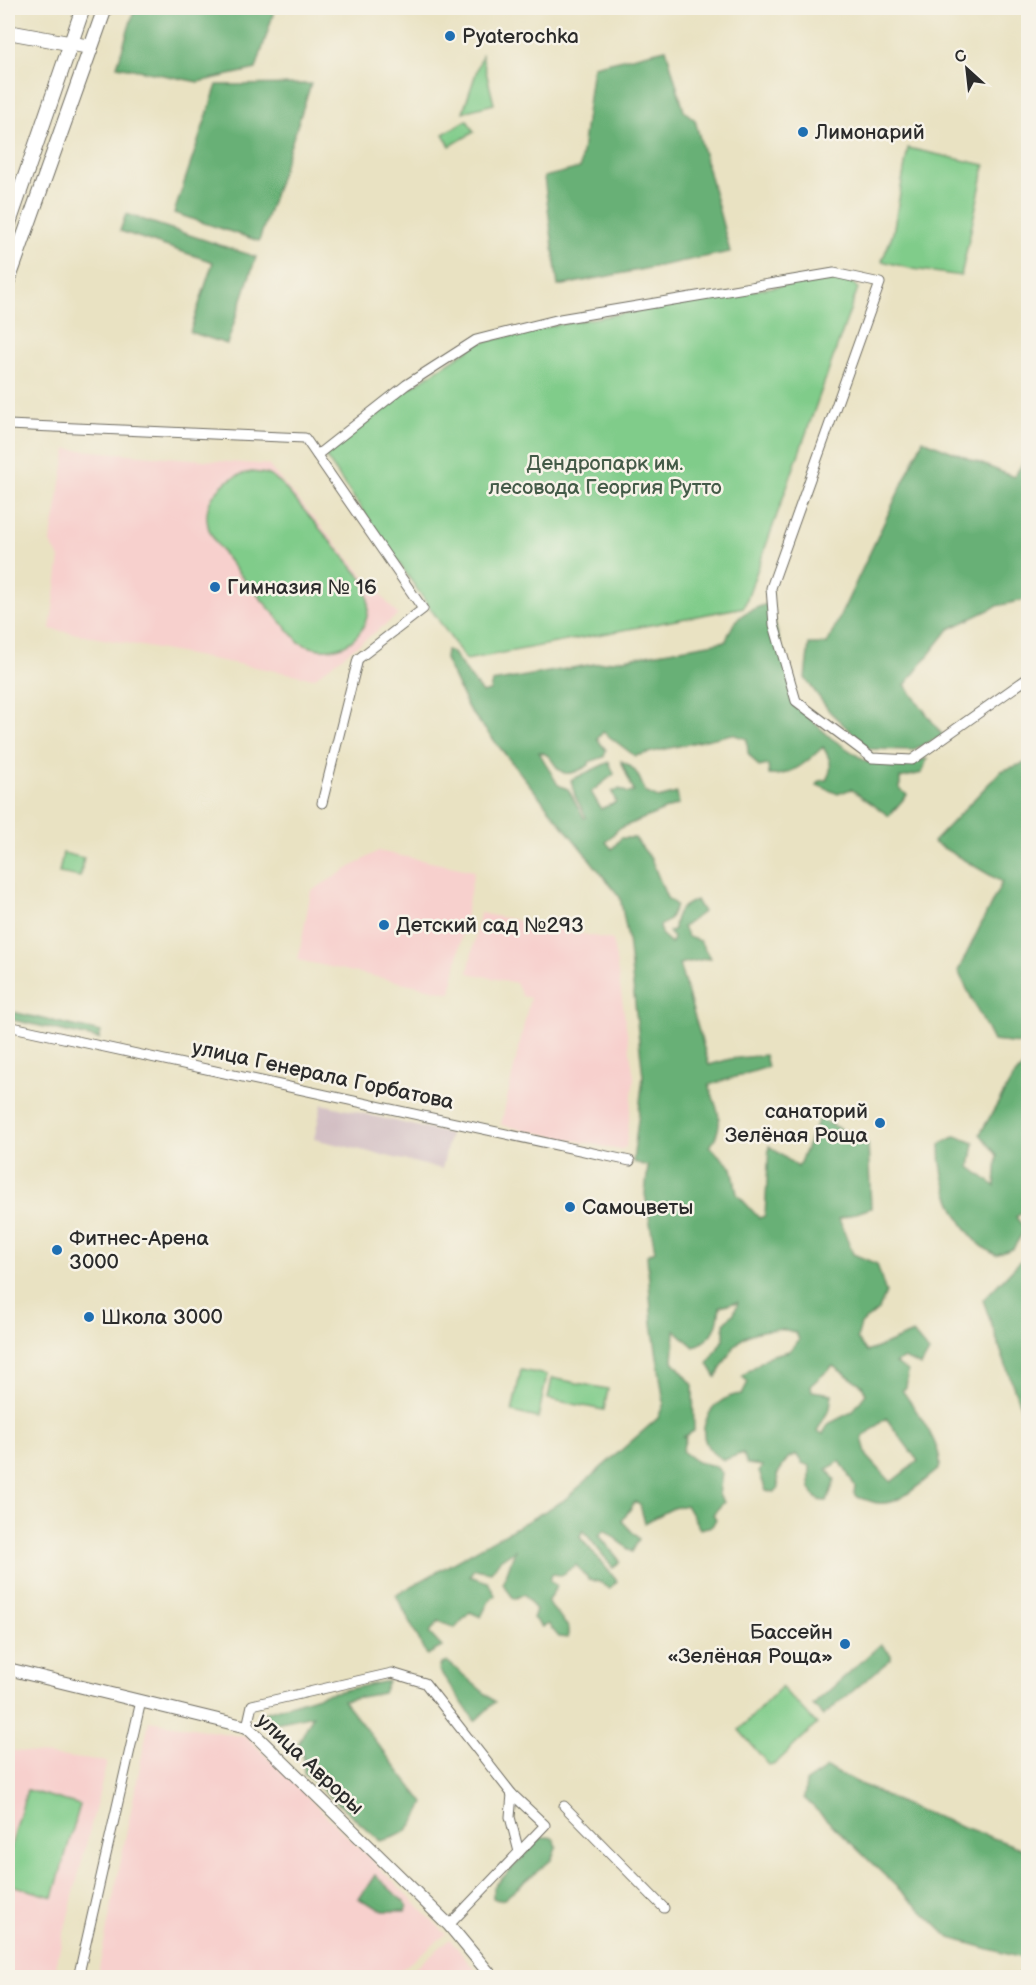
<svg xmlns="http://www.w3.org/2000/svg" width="1036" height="1985" font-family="'Balsamiq Sans',sans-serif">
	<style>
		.built { fill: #f7d0cd }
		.industrial { fill: #d2bec3 }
		.green { fill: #80cc8a; stroke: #567c5a; stroke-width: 1.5 }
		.forest { fill: #68b076; stroke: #4a6e50; stroke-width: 1.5; fill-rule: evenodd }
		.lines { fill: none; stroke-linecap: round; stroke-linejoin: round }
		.minor-casing { stroke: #6e6b60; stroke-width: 11 }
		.tertiary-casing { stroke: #6e6b60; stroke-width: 14 }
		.secondary-casing { stroke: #6e6b60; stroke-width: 16 }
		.minor { stroke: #fff; stroke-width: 9 }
		.tertiary { stroke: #fff; stroke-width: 12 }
		.secondary { stroke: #fff; stroke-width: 14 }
		.poi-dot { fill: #1f6fb2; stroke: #f7f3e8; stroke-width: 2 }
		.labels { text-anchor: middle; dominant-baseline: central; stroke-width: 5; stroke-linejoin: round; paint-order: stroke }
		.poi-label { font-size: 21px; fill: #2b2b2b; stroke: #f7f3e8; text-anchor: start }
		.park-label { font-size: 21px; fill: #445b48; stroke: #f7f3e8 }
		.street-label { font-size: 21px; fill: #2b2b2b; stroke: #f7f3e8 }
	</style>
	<rect width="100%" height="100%" fill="#f7f3e8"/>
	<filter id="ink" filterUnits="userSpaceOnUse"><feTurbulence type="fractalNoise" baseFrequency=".0167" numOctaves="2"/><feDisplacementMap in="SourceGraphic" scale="12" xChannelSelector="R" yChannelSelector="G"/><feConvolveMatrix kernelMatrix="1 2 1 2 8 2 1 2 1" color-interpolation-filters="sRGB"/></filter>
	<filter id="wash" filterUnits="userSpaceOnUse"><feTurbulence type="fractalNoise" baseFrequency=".008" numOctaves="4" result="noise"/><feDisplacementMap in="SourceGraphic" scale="24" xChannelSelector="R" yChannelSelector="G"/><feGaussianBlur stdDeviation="1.35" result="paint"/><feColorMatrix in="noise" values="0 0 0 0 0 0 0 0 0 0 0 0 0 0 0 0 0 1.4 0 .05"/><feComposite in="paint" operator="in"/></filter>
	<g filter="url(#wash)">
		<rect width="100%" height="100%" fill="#e9e2c2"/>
		<g class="built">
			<path d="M 67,449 L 268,465 L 398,615 L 314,678 L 50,629 L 60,558 L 50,543 Z"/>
			<path d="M 378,851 L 474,871 L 451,993 L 298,960 L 311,891 Z"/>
			<path d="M 480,913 L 613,940 L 634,1078 L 626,1147 L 620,1150 L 501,1125 L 530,998 L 522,996 L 516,983 L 468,973 Z"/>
			<path d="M 149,1721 L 247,1737 L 446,1934 L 392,1977 L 97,1978 Z"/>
			<path d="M 8,1750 L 107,1762 L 56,1964 L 59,1977 L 8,1978 Z"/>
			<path d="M 450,1939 L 480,1977 L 403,1978 Z"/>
		</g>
		<path class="industrial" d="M 322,1104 L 450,1134 L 442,1169 L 314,1139 Z"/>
		<g class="green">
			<path d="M 482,55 L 494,104 L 463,112 Z"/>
			<path d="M 467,120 L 474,132 L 450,146 L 443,134 Z"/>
			<path d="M 908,148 L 985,165 L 961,276 L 913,269 L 882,261 L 893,233 Z"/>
			<path d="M 843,275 L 858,288 L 744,607 L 466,660 L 325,456 L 408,389 L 479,343 L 561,324 Z"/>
			<path d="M 252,472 L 267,474 L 280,482 L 361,577 C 385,623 346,667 299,642 C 280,619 213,550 208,526 C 205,512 208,502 217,491 C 226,480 237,474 252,472 Z"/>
			<path d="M 63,853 L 84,858 L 80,877 L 59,873 Z"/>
			<path d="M 521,1370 L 547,1375 L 538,1418 L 512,1412 Z"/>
			<path d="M 552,1378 L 608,1389 L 604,1410 L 548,1399 Z"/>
			<path d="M 781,1687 L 817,1724 L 776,1763 L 769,1765 L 739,1730 Z"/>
			<path d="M 27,1790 L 80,1805 L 53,1897 L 8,1884 L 8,1857 Z"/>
		</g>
		<g class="forest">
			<path d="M 135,8 L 275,8 L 256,69 L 198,82 L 117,66 Z"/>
			<path d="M 666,49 L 684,111 L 695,120 L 730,252 L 558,286 L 544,177 L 580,168 L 593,66 Z"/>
			<path d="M 311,84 L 259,241 L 174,213 L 217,85 Z"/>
			<path d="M 126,214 L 256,257 L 227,344 L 190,332 L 213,262 L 120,231 Z"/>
			<path d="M 923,440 L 1014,477 L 1028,455 L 1028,599 L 997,606 L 949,629 L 905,685 L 943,736 L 912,750 L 869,749 L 830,712 L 805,678 L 809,644 L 827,644 Z"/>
			<path d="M 770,603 L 795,705 L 831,738 L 867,762 L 927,759 L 922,773 L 900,778 L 900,789 L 907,795 L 889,816 L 851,789 L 838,794 L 817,785 L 820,781 L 826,780 C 834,768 830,758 823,747 C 808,761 791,777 769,775 L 768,765 L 759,767 L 748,753 L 747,739 L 732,734 L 635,756 L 603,732 L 597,739 L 606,750 L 604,757 L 589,762 L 589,765 C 551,789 560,754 539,752 L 558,785 L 568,789 L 584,818 L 586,817 L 575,796 L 571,780 L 609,762 L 614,774 L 591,792 L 601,809 L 616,802 L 612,792 L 620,789 L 628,793 L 634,792 L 621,761 C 636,767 640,778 645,792 L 658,798 L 677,793 L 679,804 L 618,829 L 606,842 L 612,849 L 621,838 L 635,838 L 651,859 L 667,898 L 676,905 L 669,920 L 660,926 L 661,934 L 671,943 L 673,938 L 669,932 L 674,929 C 675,911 681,907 696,900 L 703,912 L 683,927 L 688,937 L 700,941 L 710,958 L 679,964 L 709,1065 L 730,1059 L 765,1055 L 768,1067 L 709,1085 C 717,1112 727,1120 710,1147 L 732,1168 L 737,1194 L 759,1218 L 765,1216 L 769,1146 L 798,1167 L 819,1118 L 868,1144 L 871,1208 L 839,1219 L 853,1254 L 877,1264 L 886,1293 L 879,1309 L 861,1324 L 857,1339 L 867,1352 L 913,1333 L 929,1352 L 921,1366 L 904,1358 L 896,1363 L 908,1371 L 906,1388 L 902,1390 C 914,1407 946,1450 939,1469 C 919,1484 896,1511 870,1501 C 863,1498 859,1500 854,1493 L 855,1486 L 840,1461 L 827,1469 L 835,1480 L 827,1501 C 807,1502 810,1480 810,1466 L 802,1463 L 796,1454 L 788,1458 L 777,1475 L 779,1488 L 774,1492 L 766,1491 L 759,1471 L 763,1466 L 747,1464 L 743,1453 L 724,1460 C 686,1443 707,1396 742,1394 L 748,1382 L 742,1376 L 769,1356 L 789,1351 L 799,1340 L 796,1333 C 783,1327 758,1329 745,1337 C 732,1345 724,1364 716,1377 L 708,1364 L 724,1338 L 724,1323 L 734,1313 L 738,1302 L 720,1306 C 718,1327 715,1337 694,1347 L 675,1330 L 673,1361 L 693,1385 L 694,1431 L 683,1437 L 686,1438 L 682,1451 L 697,1462 L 715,1466 L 722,1473 L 719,1495 L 724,1502 L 713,1514 L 716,1519 L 712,1526 L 700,1529 L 686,1505 L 673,1508 L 645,1523 L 640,1505 L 635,1502 L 622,1521 L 639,1539 L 632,1552 L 605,1530 L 599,1535 L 620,1561 L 613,1568 L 583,1530 L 580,1537 L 617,1581 L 609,1589 L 600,1582 L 589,1580 L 576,1565 L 561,1575 L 552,1574 L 550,1581 L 557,1586 L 547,1602 L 568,1627 L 568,1638 L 559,1637 L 548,1624 L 542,1627 L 533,1618 L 536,1610 L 524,1594 L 514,1599 L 503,1584 L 515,1550 L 500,1560 L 491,1572 L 474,1569 L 469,1576 L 488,1582 L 495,1595 L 489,1601 L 481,1617 L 470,1612 L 455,1628 L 439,1621 L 429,1633 L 442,1647 L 427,1655 L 396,1595 L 563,1501 L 658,1418 L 664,1403 L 652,1323 L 647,1255 L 655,1251 L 645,1194 L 648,1166 L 633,1162 L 643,1077 L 628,939 L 620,897 L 468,708 L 445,659 L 446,650 L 452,652 L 482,693 L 490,691 L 492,682 L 726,641 C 734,615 746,611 770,603 ZM 833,1366 L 862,1385 L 866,1394 L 852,1412 L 828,1424 L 823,1434 L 817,1431 L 830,1408 L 832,1394 L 812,1391 L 811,1385 ZM 886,1418 L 918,1461 L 891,1482 L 867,1456 L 862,1438 Z"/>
			<path d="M 1028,762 L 1028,1045 L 993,1041 L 958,971 L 1002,882 L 933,842 L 1001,771 Z"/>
			<path d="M 8,1011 L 101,1032 L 99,1039 L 8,1019 Z"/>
			<path d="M 1025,1064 L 1028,1064 L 1028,1147 L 1022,1150 L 1024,1163 L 1028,1163 L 1028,1209 L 1016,1217 L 1025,1229 L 1013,1249 L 996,1255 C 959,1237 939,1183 940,1144 L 956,1136 L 974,1143 L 970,1167 L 995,1186 L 997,1155 L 980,1134 L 1012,1079 Z"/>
			<path d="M 1028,1253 L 1028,1425 L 1025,1420 L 983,1300 Z"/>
			<path d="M 881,1644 L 891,1655 L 891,1659 L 823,1716 L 813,1705 Z"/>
			<path d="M 448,1662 L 495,1702 L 475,1721 L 439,1670 L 441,1664 Z"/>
			<path d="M 388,1681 L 383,1693 L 343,1700 L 424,1803 C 412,1828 408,1835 380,1841 L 304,1773 L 303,1754 L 297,1746 L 313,1715 L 262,1726 L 260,1714 L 325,1694 Z"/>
			<path d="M 827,1768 L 905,1805 L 1028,1851 L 1028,1954 L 1021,1958 L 950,1938 L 804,1798 L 806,1782 Z"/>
			<path d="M 547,1837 L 553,1838 L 557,1846 L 551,1860 L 504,1899 L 498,1900 L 493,1898 L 493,1888 L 541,1838 Z"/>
			<path d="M 375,1875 L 405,1903 L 407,1907 L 405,1911 L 384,1911 L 359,1899 Z"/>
		</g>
	</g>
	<g filter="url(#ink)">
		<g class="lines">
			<g class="minor-casing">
				<g id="minor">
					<path d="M 8,425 L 305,438 L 423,609 L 358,659 L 322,803"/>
					<path d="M 317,455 L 406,385 L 476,340 L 560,319 L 834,273 L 880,283 L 771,588 L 774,625 L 796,701 L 872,758 L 912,760 L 1028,678"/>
					<path d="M 8,1026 L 630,1161"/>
					<path d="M 247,1727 L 252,1705 L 392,1673 L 425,1683 L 512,1794 L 545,1825 L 449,1925"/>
					<path d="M 512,1794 L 510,1817 L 519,1852"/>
					<path d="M 564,1806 L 664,1908"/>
					<path d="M 78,1978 L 141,1701"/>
					<path d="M 1023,1978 L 1028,1970"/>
				</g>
			</g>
			<g class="tertiary-casing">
				<path id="tertiary" d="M 8,1669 L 247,1727 L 449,1925 L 493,1978"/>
			</g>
			<g class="secondary-casing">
				<g id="secondary">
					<path d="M 8,32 L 90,47"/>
					<path d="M 8,226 L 83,8"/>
					<path d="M 8,281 L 105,8"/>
				</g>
			</g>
			<use href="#minor" class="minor"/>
			<use href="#tertiary" class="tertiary"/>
			<use href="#secondary" class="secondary"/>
		</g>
	</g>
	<g class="poi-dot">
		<circle cx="450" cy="36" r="6"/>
		<circle cx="803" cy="132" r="6"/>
		<circle cx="215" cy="587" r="6"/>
		<circle cx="384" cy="925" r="6"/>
		<circle cx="880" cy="1123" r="6"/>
		<circle cx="570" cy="1207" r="6"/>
		<circle cx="57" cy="1250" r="6"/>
		<circle cx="89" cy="1317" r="6"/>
		<circle cx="845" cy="1644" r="6"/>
	</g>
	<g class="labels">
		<g class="poi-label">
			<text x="462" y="36">Pyaterochka</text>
			<text x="815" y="132">Лимонарий</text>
			<text x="227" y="587">Гимназия № 16</text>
			<text x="396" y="925">Детский сад №293</text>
			<text x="868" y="1111" text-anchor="end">санаторий<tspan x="868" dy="24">Зелёная Роща</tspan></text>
			<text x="582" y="1207">Самоцветы</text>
			<text x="69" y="1238">Фитнес-Арена<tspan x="69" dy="24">3000</tspan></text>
			<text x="101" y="1317">Школа 3000</text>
			<text x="833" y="1632" text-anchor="end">Бассейн<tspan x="833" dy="24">«Зелёная Роща»</tspan></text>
		</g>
		<g class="park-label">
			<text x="605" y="463">Дендропарк им.<tspan x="605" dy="24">лесовода Георгия Рутто</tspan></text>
		</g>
		<g class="street-label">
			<text transform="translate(323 1075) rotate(12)">улица Генерала Горбатова</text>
			<text transform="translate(310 1764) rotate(43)">улица Авроры</text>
		</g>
	</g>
	<rect width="1036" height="1985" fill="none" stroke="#f7f3e8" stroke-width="30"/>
	<g transform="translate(967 69) rotate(333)" stroke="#f7f3e8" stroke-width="4.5" paint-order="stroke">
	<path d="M0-4.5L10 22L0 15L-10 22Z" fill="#2b2b2b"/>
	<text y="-9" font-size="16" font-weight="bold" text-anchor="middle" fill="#2b2b2b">С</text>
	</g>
</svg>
